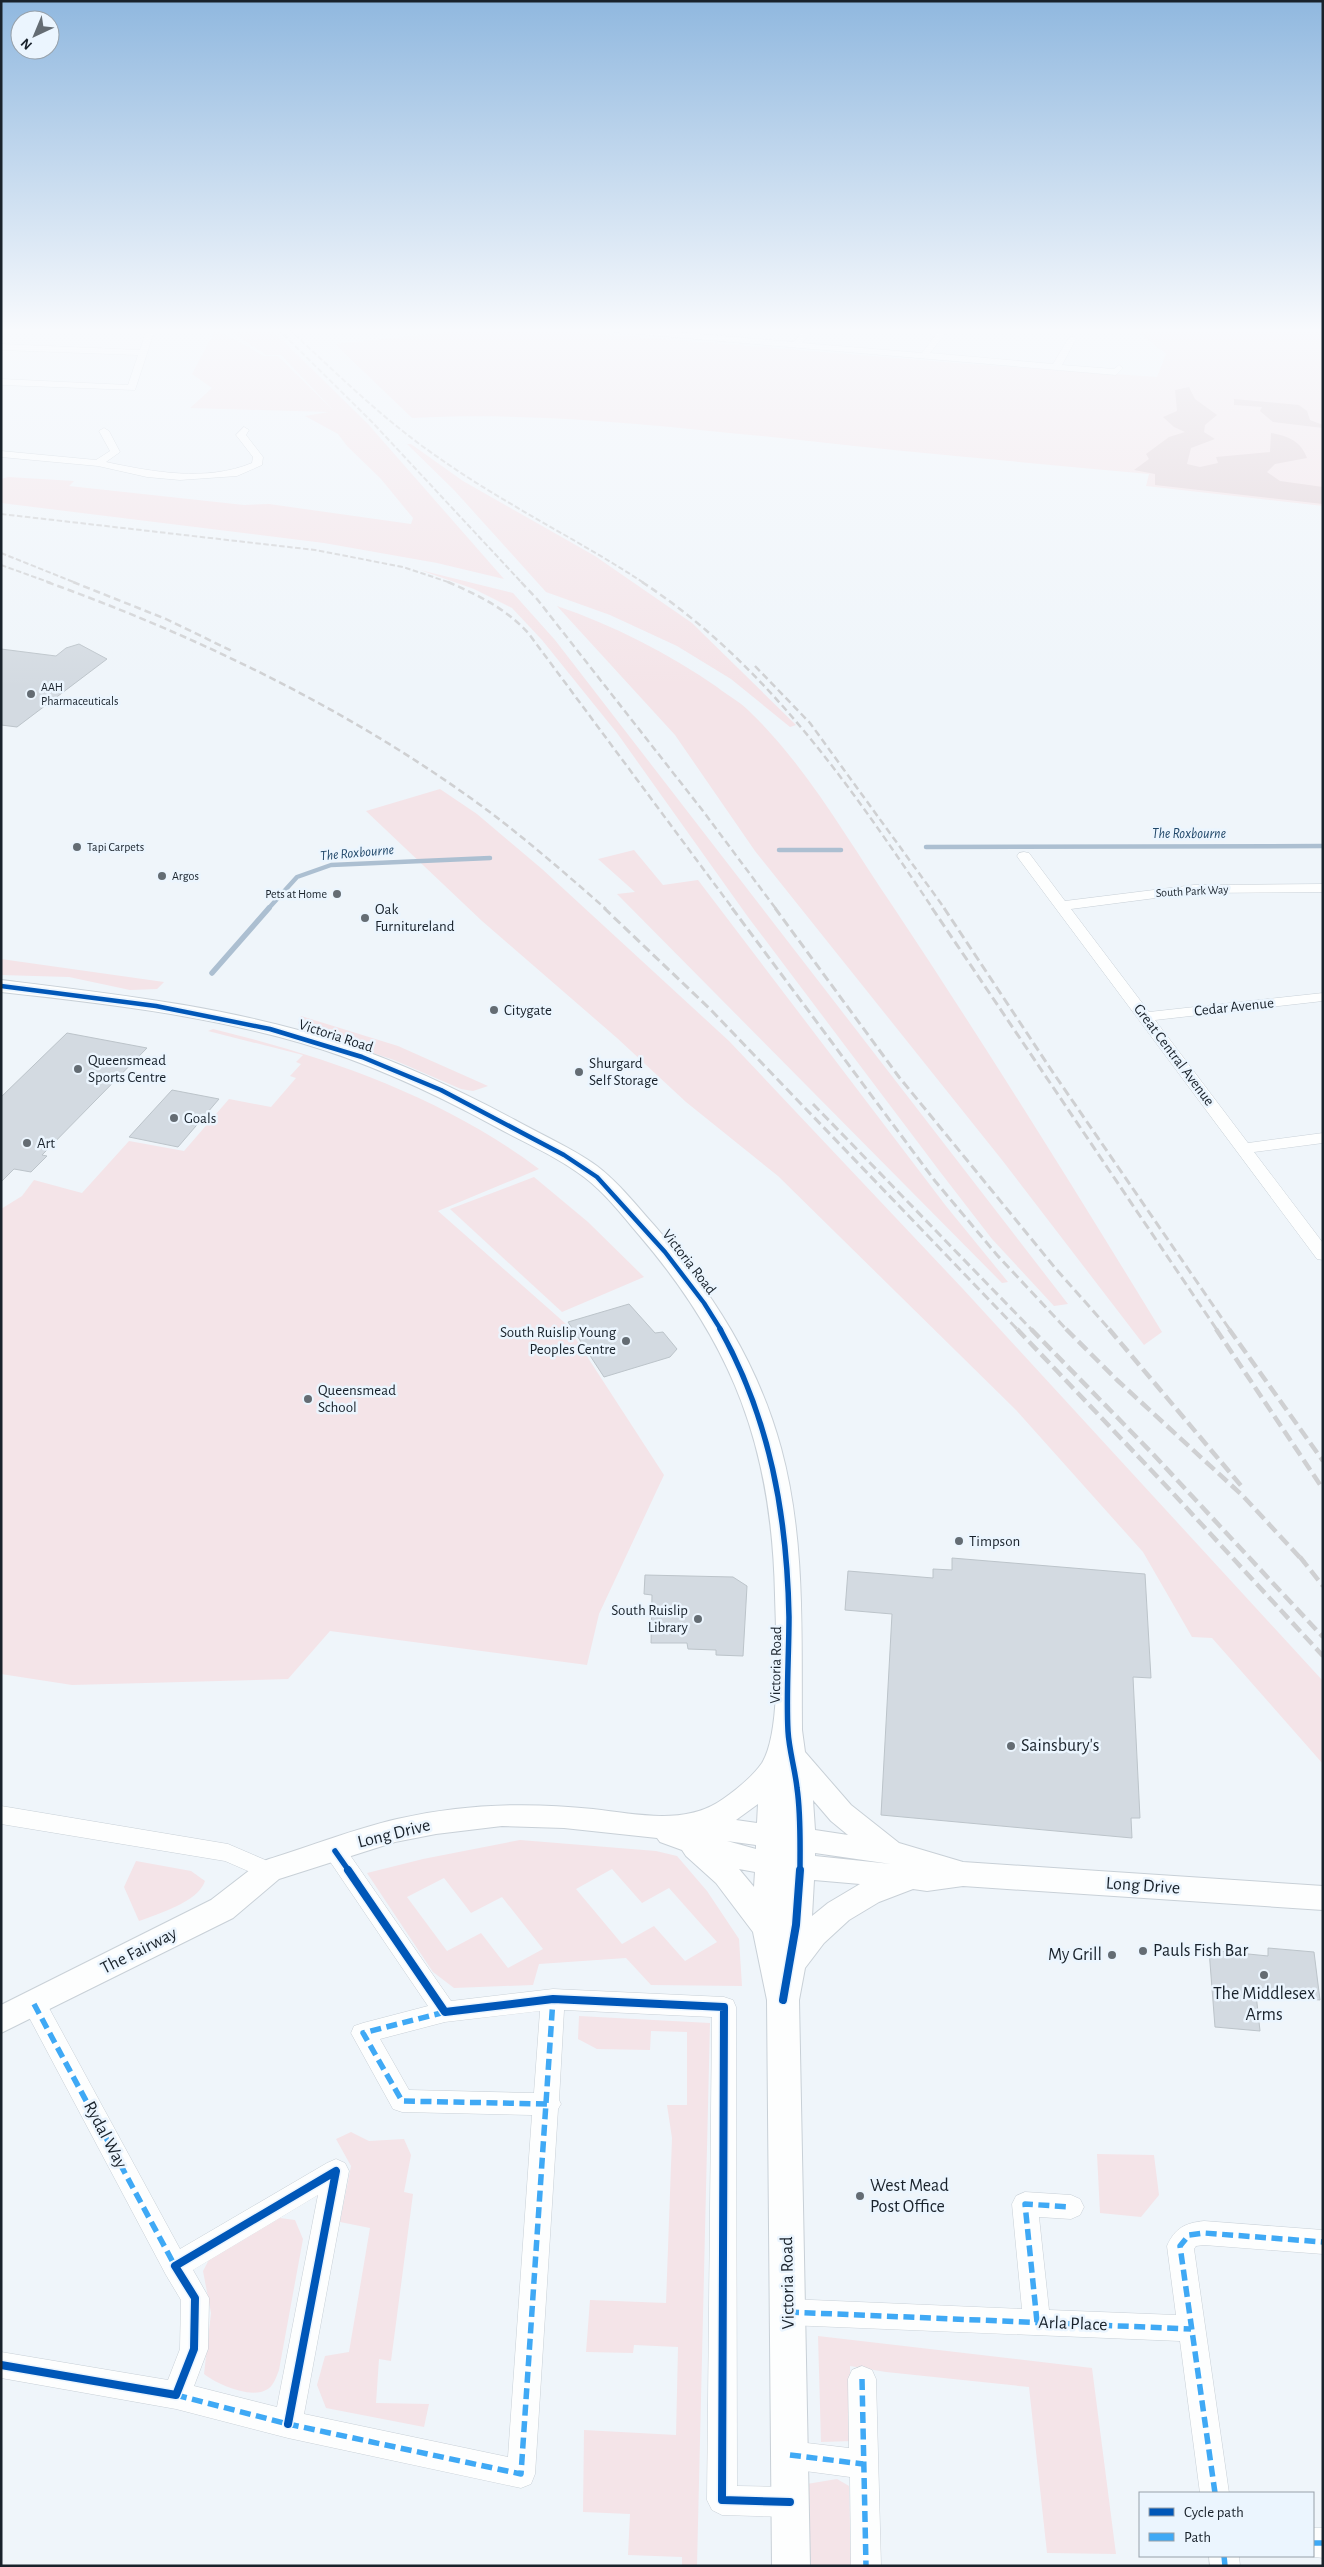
<svg xmlns="http://www.w3.org/2000/svg" width="1324" height="2567" font-family="'Alegreya Sans',sans-serif">
	<style>
		.green { fill: #f4e4e8; fill-rule: evenodd }
		.forest { fill: #e2d1d5 }
		.lines { fill: none; stroke-linecap: round; stroke-linejoin: round }
		.stream-far1 { stroke: #acbfd1; stroke-width: 4.5 }
		.stream { stroke: #acbfd1; stroke-width: 5.5 }
		.building { fill: #d3dae1; stroke: #bcc4ca }
		.minor-casing { stroke: #c8d0d7; stroke-width: 1 }
		.tertiary-casing { stroke: #c8d0d7; stroke-width: 2 }
		.minor { fill: #fdfefe; fill-rule: evenodd }
		.tertiary { fill: #fdfefe; fill-rule: evenodd }
		.rail-far3 { stroke: #cfd0d2; stroke-width: 2; stroke-dasharray: 5.5 2.5; stroke-linecap: butt }
		.rail-far2 { stroke: #cfd0d2; stroke-width: 2.5; stroke-dasharray: 7 4; stroke-linecap: butt }
		.rail-far1 { stroke: #cfd0d2; stroke-width: 3; stroke-dasharray: 9 4.5; stroke-linecap: butt }
		.rail { stroke: #cfd0d2; stroke-width: 4.5; stroke-dasharray: 12 5.5; stroke-linecap: butt }
		.quiet { stroke: #3fa9f5; stroke-width: 5.5; stroke-dasharray: 11 5.5; stroke-linecap: butt }
		.cycleway-far2-casing { stroke: #ebf5fe; stroke-width: 8 }
		.cycleway-far1-casing { stroke: #ebf5fe; stroke-width: 9 }
		.cycleway-casing { stroke: #ebf5fe; stroke-width: 11 }
		.cycleway-far2 { stroke: #0057b8; stroke-width: 4.5 }
		.cycleway-far1 { stroke: #0057b8; stroke-width: 5.5 }
		.cycleway { stroke: #0057b8; stroke-width: 8 }
		.poi-dot { fill: #646c73; stroke: #ebf5fe; stroke-width: 2 }
		.labels { text-anchor: middle; dominant-baseline: central; stroke-width: 5; stroke-linejoin: round; paint-order: stroke }
		.far-poi-label { font-size: 12px; fill: #19222b; stroke: #ebf5fe; text-anchor: start }
		.far-street-label { font-size: 12px; fill: #19222b; stroke: #ebf5fe }
		.far-water-label { font-size: 14px; font-style: italic; fill: #204769; stroke: #ebf5fe }
		.poi-label { font-size: 15px; fill: #19222b; stroke: #ebf5fe; text-anchor: start }
		.street-label { font-size: 15px; fill: #19222b; stroke: #ebf5fe }
		.near-poi-label { font-size: 18px; fill: #19222b; stroke: #ebf5fe; text-anchor: start }
		.near-street-label { font-size: 18px; fill: #19222b; stroke: #ebf5fe }
	</style>
	<rect width="100%" height="100%" fill="#eff5fa"/>
	<g class="green">
		<path d="M 216,329 L 264,356 L 278,356 L 335,412 L 281,355 L 266,355 L 227,329 L 271,329 L 368,424 L 504,579 L 437,563 L 324,543 L 1,503 L 1,479 L 8,477 L 74,481 L 69,486 L 244,505 L 269,504 L 411,524 L 413,518 L 381,479 L 347,446 L 338,434 L 305,416 L 329,412 L 190,408 L 212,388 L 192,374 Z"/>
		<path d="M 476,329 L 541,329 L 957,363 L 1157,377 L 1166,354 L 1134,329 L 1323,329 L 1323,506 L 1146,486 L 1149,474 C 1033,463 916,453 800,440 C 671,427 541,411 412,418 L 335,344 Z"/>
		<path d="M 407,444 L 411,444 L 463,481 L 595,556 L 692,623 L 796,725 L 790,727 L 731,679 L 677,646 L 610,615 L 546,592 L 454,490 Z"/>
		<path d="M 420,570 L 513,593 L 555,640 L 1068,1304 L 1054,1306 L 992,1239 L 941,1173 L 748,917 L 617,733 L 542,640 L 512,608 L 474,589 Z"/>
		<path d="M 557,606 C 613,625 668,653 717,687 C 727,695 739,701 748,710 C 806,765 847,839 892,905 C 985,1045 1074,1188 1162,1332 L 1144,1345 L 1002,1160 L 755,851 L 675,735 Z"/>
		<path d="M 440,789 L 477,814 L 542,869 L 729,1041 L 963,1289 L 1323,1681 L 1323,1764 L 1212,1638 L 1192,1637 L 1143,1552 L 1016,1410 L 778,1176 L 686,1102 L 617,1038 L 482,921 L 366,811 Z"/>
		<path d="M 634,850 L 663,885 L 698,880 L 946,1206 L 1008,1282 L 1002,1283 L 617,894 L 635,892 L 598,859 Z"/>
		<path d="M 1,959 L 164,982 L 157,989 L 130,990 L 69,977 L 1,975 Z"/>
		<path d="M 301,1016 L 398,1046 L 488,1086 L 473,1091 L 461,1089 L 394,1060 L 303,1030 L 298,1023 Z"/>
		<path d="M 213,1029 C 328,1057 443,1097 539,1169 L 438,1211 L 566,1324 L 664,1475 L 599,1614 L 587,1665 L 330,1631 L 288,1679 L 72,1685 L 1,1674 L 1,1209 L 22,1196 L 34,1180 L 82,1193 L 129,1141 L 184,1151 L 229,1099 L 271,1107 L 296,1078 L 290,1076 L 301,1064 L 296,1062 L 303,1055 L 208,1031 Z"/>
		<path d="M 534,1177 L 588,1222 L 644,1277 L 562,1312 L 450,1209 Z"/>
		<path d="M 520,1840 L 656,1851 L 677,1856 L 707,1891 L 739,1939 L 742,1986 L 651,1985 L 626,1958 L 539,1964 L 533,1985 L 454,1988 L 433,1972 L 367,1873 L 423,1859 ZM 612,1869 L 642,1903 L 669,1888 L 717,1942 L 685,1961 L 654,1926 L 622,1944 L 576,1889 ZM 444,1878 L 471,1913 L 502,1897 L 543,1949 L 508,1968 L 481,1933 L 447,1951 L 407,1897 Z"/>
		<path d="M 136,1861 L 191,1871 L 205,1881 C 198,1902 158,1914 139,1921 L 124,1887 Z"/>
		<path d="M 579,2016 L 710,2023 L 697,2566 L 682,2566 L 682,2557 L 628,2555 L 630,2514 L 583,2512 L 584,2430 L 676,2435 L 678,2347 L 634,2345 L 633,2353 L 586,2352 L 590,2300 L 666,2303 L 672,2138 L 667,2105 L 687,2105 L 687,2032 L 651,2031 L 650,2050 L 597,2049 L 578,2039 Z"/>
		<path d="M 351,2132 L 369,2141 L 404,2139 L 411,2155 L 404,2192 L 413,2194 L 391,2361 L 379,2359 L 376,2403 L 429,2404 L 424,2427 L 326,2408 L 317,2385 L 325,2356 L 349,2352 L 370,2228 L 340,2222 L 351,2166 L 336,2139 Z"/>
		<path d="M 1097,2154 L 1154,2155 L 1159,2195 L 1141,2217 L 1100,2213 Z"/>
		<path d="M 280,2218 L 295,2220 L 303,2239 L 279,2370 C 277,2375 275,2381 272,2385 C 259,2403 218,2385 204,2374 L 211,2313 L 203,2271 L 211,2256 Z"/>
		<path d="M 818,2336 L 1092,2368 L 1116,2554 L 1047,2553 L 1029,2387 L 886,2372 L 850,2366 L 852,2441 L 821,2442 Z"/>
		<path d="M 837,2479 L 849,2486 L 851,2566 L 809,2566 L 807,2484 Z"/>
	</g>
	<g class="forest">
		<path d="M 1189,387 L 1195,399 L 1217,415 L 1205,425 L 1204,432 L 1215,439 L 1191,448 L 1187,464 L 1200,467 L 1218,463 L 1216,457 L 1270,452 L 1271,433 C 1288,436 1301,441 1307,458 L 1275,464 L 1267,472 L 1280,481 L 1323,487 L 1323,504 L 1155,485 L 1155,474 L 1134,470 L 1149,459 L 1146,454 L 1169,437 L 1185,432 L 1174,427 L 1163,417 L 1177,411 L 1175,390 Z"/>
		<path d="M 1234,399 L 1299,405 L 1307,411 L 1310,420 L 1323,425 L 1323,428 L 1273,422 L 1260,411 L 1262,407 L 1234,405 Z"/>
	</g>
	<g class="lines">
		<g class="stream-far1">
			<path d="M 926,847 L 1323,846"/>
			<path d="M 779,850 L 841,850"/>
			<path d="M 268,909 L 297,877 L 331,865 L 490,858"/>
		</g>
		<path class="stream" d="M 212,973 L 269,908"/>
	</g>
	<g class="building">
		<path d="M 79,644 L 107,659 L 17,727 L 1,725 L 1,649 L 56,656 L 66,648 Z"/>
		<path d="M 67,1033 L 147,1048 L 42,1155 L 47,1156 L 31,1172 L 14,1169 L 1,1182 L 1,1097 Z"/>
		<path d="M 172,1090 L 219,1099 L 178,1147 L 129,1137 Z"/>
		<path d="M 629,1304 L 655,1333 L 663,1332 L 677,1349 L 670,1357 L 604,1377 L 568,1322 Z"/>
		<path d="M 952,1558 L 1145,1574 L 1151,1678 L 1133,1677 L 1140,1818 L 1131,1818 L 1132,1838 L 881,1815 L 892,1614 L 845,1610 L 848,1571 L 933,1578 L 933,1569 L 952,1570 Z"/>
		<path d="M 645,1575 L 733,1577 L 747,1586 L 743,1656 L 716,1655 L 716,1650 L 688,1649 L 687,1643 L 651,1643 L 652,1595 L 644,1594 Z"/>
		<path d="M 1268,1948 L 1314,1952 L 1320,2000 L 1256,1994 L 1260,2031 L 1215,2027 L 1209,1950 L 1268,1956 Z"/>
	</g>
	<g class="lines">
		<g class="minor-casing">
			<g id="minor">
				<path d="M 150,329 L 159,329 L 153,335 L 135,390 L 1,385 L 1,379 L 128,385 L 138,355 L 1,350 L 1,344 L 140,350 L 145,334 Z"/>
				<path d="M 610,329 L 639,329 L 794,342 L 805,329 L 813,329 L 802,343 L 922,353 L 940,329 L 943,329 L 947,331 L 930,353 L 1053,364 L 1068,339 L 1072,336 L 1076,339 L 1062,365 L 1114,369 L 1119,365 L 1123,368 L 1116,375 L 614,332 Z"/>
				<path d="M 244,427 L 249,430 L 246,435 L 263,457 L 262,465 L 237,476 L 180,480 L 147,477 L 98,466 L 1,457 L 1,451 L 96,460 L 110,451 L 99,431 L 104,428 L 109,431 L 120,452 L 106,462 C 153,472 206,482 252,463 L 253,457 L 236,435 Z"/>
				<path d="M 1024,852 L 1029,853 L 1065,901 L 1194,885 L 1323,884 L 1323,892 L 1194,893 L 1071,909 L 1149,1012 L 1323,993 L 1323,1001 L 1155,1020 L 1248,1143 L 1323,1133 L 1323,1143 L 1254,1152 L 1323,1243 L 1323,1260 L 1317,1259 L 1019,859 L 1017,856 L 1019,853 Z"/>
				<path d="M 1,1806 L 228,1844 L 277,1865 L 281,1871 L 277,1877 L 269,1880 L 225,1861 L 1,1824 Z"/>
				<path d="M 335,1842 L 343,1845 L 451,2001 L 553,1989 L 724,1997 L 733,2000 L 736,2007 L 737,2486 L 790,2487 L 800,2492 L 805,2502 L 800,2512 L 790,2517 L 722,2515 L 712,2510 L 707,2500 L 712,2017 L 564,2010 L 559,2100 L 561,2104 L 558,2109 L 535,2474 L 531,2484 L 521,2488 L 288,2438 L 176,2409 L 1,2378 L 1,2352 L 168,2380 L 180,2349 L 181,2300 L 166,2275 L 22,2004 L 25,1997 L 34,1994 L 43,1997 L 180,2249 L 327,2163 L 336,2159 L 345,2163 L 349,2171 L 304,2414 L 508,2457 L 532,2115 L 402,2112 L 393,2109 L 351,2033 L 354,2026 L 363,2023 L 428,2006 L 327,1857 L 324,1851 L 327,1845 ZM 540,2011 L 534,2093 L 409,2090 L 380,2039 L 445,2022 ZM 318,2195 L 277,2407 L 194,2386 L 208,2349 L 209,2298 L 193,2270 Z"/>
				<path d="M 1025,2192 L 1071,2195 L 1080,2199 L 1084,2207 L 1080,2215 L 1071,2219 L 1039,2217 L 1049,2310 L 1176,2315 L 1167,2246 C 1175,2228 1185,2223 1204,2221 L 1323,2230 L 1323,2254 L 1204,2245 L 1196,2246 L 1194,2249 L 1229,2493 L 1200,2493 L 1180,2341 L 788,2325 L 778,2321 L 774,2312 L 778,2303 L 788,2299 L 1022,2309 L 1012,2204 L 1016,2196 Z"/>
				<path d="M 862,2366 L 872,2370 L 876,2379 L 881,2566 L 851,2566 L 850,2477 L 790,2469 L 780,2465 L 776,2455 L 780,2445 L 790,2441 L 849,2448 L 848,2379 L 852,2370 Z"/>
				<path d="M 1313,2528 L 1323,2528 L 1323,2558 L 1308,2556 L 1313,2556 Z"/>
				<path d="M 1209,2556 L 1239,2556 L 1240,2566 L 1210,2566 Z"/>
			</g>
		</g>
		<g class="tertiary-casing">
			<path id="tertiary" d="M 1,980 C 116,994 232,1007 342,1043 C 402,1063 459,1090 515,1120 C 542,1135 572,1148 597,1166 C 619,1183 636,1205 654,1225 C 712,1291 758,1363 781,1448 C 806,1540 801,1636 802,1730 L 805,1752 L 851,1805 L 899,1843 L 963,1862 L 1323,1886 L 1323,1910 L 963,1886 L 927,1891 L 913,1889 L 879,1902 L 849,1920 L 824,1943 L 805,1968 L 799,2000 L 810,2566 L 772,2566 L 767,2000 L 753,1932 L 716,1883 L 686,1856 L 682,1850 L 660,1842 L 657,1838 L 564,1828 L 502,1826 L 436,1834 L 395,1842 L 279,1879 L 233,1918 L 1,2033 L 1,2005 L 211,1900 L 259,1863 L 269,1859 C 311,1846 354,1829 397,1819 C 462,1804 527,1802 593,1809 C 637,1814 685,1826 723,1799 C 736,1790 753,1776 762,1763 C 782,1731 776,1636 775,1595 C 772,1449 734,1346 639,1235 C 622,1215 605,1193 584,1177 C 558,1157 527,1144 498,1128 C 436,1094 370,1063 301,1043 C 204,1015 102,1003 1,992 ZM 813,1800 L 831,1821 L 848,1835 L 815,1830 ZM 758,1804 L 757,1823 L 736,1820 ZM 727,1841 L 756,1845 L 756,1849 ZM 815,1853 L 891,1864 L 815,1856 ZM 739,1869 L 755,1872 L 754,1887 ZM 814,1880 L 860,1884 L 828,1903 L 812,1916 Z"/>
		</g>
		<use href="#minor" class="minor"/>
		<use href="#tertiary" class="tertiary"/>
		<g class="rail-far3">
			<path d="M 278,329 L 373,423 L 522,583"/>
			<path d="M 289,329 C 337,374 385,421 439,458 C 504,504 577,539 644,583"/>
			<path d="M 1,514 L 315,550 L 403,567 L 451,583"/>
			<path d="M 1,553 L 76,583"/>
			<path d="M 1,565 L 51,583"/>
		</g>
		<g class="rail-far2">
			<path d="M 47,582 C 200,637 352,711 483,807 C 526,839 566,874 606,909"/>
			<path d="M 73,582 L 166,619 L 234,652"/>
			<path d="M 448,582 C 478,595 507,609 529,634 L 733,909"/>
			<path d="M 521,582 L 537,599 L 703,811 L 776,909"/>
			<path d="M 642,582 C 767,664 851,787 933,909"/>
			<path d="M 755,666 L 810,723 L 945,909"/>
		</g>
		<g class="rail-far1">
			<path d="M 604,908 L 710,1009 L 1018,1330"/>
			<path d="M 732,908 L 935,1181 L 997,1255 L 1067,1330"/>
			<path d="M 775,908 L 899,1077 L 1056,1269 L 1110,1330"/>
			<path d="M 932,908 L 1217,1330"/>
			<path d="M 944,908 L 1052,1071 L 1230,1330"/>
			<path d="M 813,1104 L 1032,1330"/>
		</g>
		<g class="rail">
			<path d="M 1017,1329 L 1170,1490 L 1323,1656"/>
			<path d="M 1031,1329 L 1152,1453 L 1323,1637"/>
			<path d="M 1066,1329 L 1117,1380 L 1243,1496 L 1304,1562"/>
			<path d="M 1109,1329 L 1243,1488"/>
			<path d="M 1216,1329 L 1323,1489"/>
			<path d="M 1229,1329 L 1323,1461"/>
			<path d="M 1300,1557 L 1323,1586"/>
		</g>
		<g class="quiet">
			<path d="M 34,2004 L 175,2266"/>
			<path d="M 445,2012 L 363,2033 L 402,2101 L 548,2104"/>
			<path d="M 788,2312 L 1191,2329"/>
			<path d="M 1037,2322 L 1025,2204 L 1071,2207"/>
			<path d="M 862,2379 L 866,2566"/>
			<path d="M 176,2395 L 288,2424 L 521,2474 L 553,1999"/>
			<path d="M 790,2455 L 863,2464"/>
			<path d="M 1215,2493 L 1180,2246 L 1189,2235 L 1204,2233 L 1323,2242"/>
			<path d="M 1313,2543 L 1323,2543"/>
			<path d="M 1224,2556 L 1225,2566"/>
		</g>
		<g class="cycleway-far2-casing">
			<path id="cycleway-far2" d="M 1,986 L 156,1006 L 270,1029 L 362,1057 L 441,1090 L 564,1155 L 597,1177 L 665,1252 L 704,1303 L 721,1330"/>
		</g>
		<g class="cycleway-far1-casing">
			<g id="cycleway-far1">
				<path d="M 720,1329 C 770,1419 787,1515 789,1617 C 789,1655 786,1693 788,1731 C 789,1750 795,1769 797,1788 C 801,1815 800,1843 800,1871"/>
				<path d="M 335,1851 L 349,1871"/>
			</g>
		</g>
		<g class="cycleway-casing">
			<g id="cycleway">
				<path d="M 348,1870 L 445,2012 L 553,1999 L 724,2007 L 722,2500 L 790,2502"/>
				<path d="M 783,2000 L 796,1925 L 800,1870"/>
				<path d="M 1,2365 L 176,2395 L 194,2349 L 195,2298 L 175,2266 L 336,2171 L 288,2424"/>
			</g>
		</g>
		<use href="#cycleway-far2" class="cycleway-far2"/>
		<use href="#cycleway-far1" class="cycleway-far1"/>
		<use href="#cycleway" class="cycleway"/>
	</g>
	<linearGradient id="sky" x2="0" y2="1"><stop stop-color="#90b8df"/><stop offset="0.48" stop-color="#f8fafd"/><stop offset="1" stop-color="#f8fafd" stop-opacity="0"/></linearGradient>
	<rect width="1324" height="688" fill="url(#sky)"/>
	<g class="poi-dot">
		<circle cx="31" cy="694" r="5"/>
		<circle cx="77" cy="847" r="5"/>
		<circle cx="162" cy="876" r="5"/>
		<circle cx="337" cy="894" r="5"/>
		<circle cx="365" cy="918" r="5"/>
		<circle cx="494" cy="1010" r="5"/>
		<circle cx="78" cy="1069" r="5"/>
		<circle cx="579" cy="1072" r="5"/>
		<circle cx="174" cy="1118" r="5"/>
		<circle cx="27" cy="1143" r="5"/>
		<circle cx="626" cy="1341" r="5"/>
		<circle cx="308" cy="1399" r="5"/>
		<circle cx="959" cy="1541" r="5"/>
		<circle cx="698" cy="1619" r="5"/>
		<circle cx="1011" cy="1746" r="5"/>
		<circle cx="1143" cy="1951" r="5"/>
		<circle cx="1112" cy="1955" r="5"/>
		<circle cx="1264" cy="1975" r="5"/>
		<circle cx="860" cy="2196" r="5"/>
	</g>
	<g class="labels">
		<g class="far-poi-label">
			<text x="41" y="687">AAH<tspan x="41" dy="14">Pharmaceuticals</tspan></text>
			<text x="87" y="847">Tapi Carpets</text>
			<text x="172" y="876">Argos</text>
			<text x="327" y="894" text-anchor="end">Pets at Home</text>
		</g>
		<g class="far-street-label">
			<text transform="translate(1192 891) rotate(-3)">South Park Way</text>
		</g>
		<g class="far-water-label">
			<text x="1189" y="834">The Roxbourne</text>
			<text transform="translate(357 853) rotate(-5)">The Roxbourne</text>
		</g>
		<g class="poi-label">
			<text x="375" y="909">Oak<tspan x="375" dy="17">Furnitureland</tspan></text>
			<text x="504" y="1010">Citygate</text>
			<text x="88" y="1060">Queensmead<tspan x="88" dy="17">Sports Centre</tspan></text>
			<text x="589" y="1063">Shurgard<tspan x="589" dy="17">Self Storage</tspan></text>
			<text x="184" y="1118">Goals</text>
			<text x="37" y="1143">Art</text>
			<text x="616" y="1332" text-anchor="end">South Ruislip Young<tspan x="616" dy="17">Peoples Centre</tspan></text>
			<text x="318" y="1390">Queensmead<tspan x="318" dy="17">School</tspan></text>
			<text x="969" y="1541">Timpson</text>
			<text x="688" y="1610" text-anchor="end">South Ruislip<tspan x="688" dy="17">Library</tspan></text>
		</g>
		<g class="street-label">
			<text transform="translate(1234 1007) rotate(-6)">Cedar Avenue</text>
			<text transform="translate(336 1036) rotate(18)">Victoria Road</text>
			<text transform="translate(1174 1055) rotate(53)">Great Central Avenue</text>
			<text transform="translate(689 1262) rotate(52)">Victoria Road</text>
			<text transform="translate(776 1665) rotate(-89)">Victoria Road</text>
		</g>
		<g class="near-poi-label">
			<text x="1021" y="1746">Sainsbury's</text>
			<text x="1153" y="1951">Pauls Fish Bar</text>
			<text x="1102" y="1955" text-anchor="end">My Grill</text>
			<text x="1264" y="1994" text-anchor="middle">The Middlesex<tspan x="1264" dy="21">Arms</tspan></text>
			<text x="870" y="2186">West Mead<tspan x="870" dy="21">Post Office</tspan></text>
		</g>
		<g class="near-street-label">
			<text transform="translate(394 1834) rotate(-14)">Long Drive</text>
			<text transform="translate(1143 1886) rotate(4)">Long Drive</text>
			<text transform="translate(139 1951) rotate(-27)">The Fairway</text>
			<text transform="translate(105 2135) rotate(62)">Rydal Way</text>
			<text transform="translate(788 2283) rotate(-91)">Victoria Road</text>
			<text transform="translate(1073 2324) rotate(2)">Arla Place</text>
		</g>
	</g>
	<rect width="1324" height="2567" fill="none" stroke="#19222b" stroke-width="5"/>
	<rect x="1139" y="2492" width="175" height="65" fill="#ebf5fe" stroke="#97a1aa"/>
	<rect x="1149" y="2508" width="25" height="8" fill="#0057b8" stroke="#97a1aa"/>
	<text x="1184" y="2517" font-size="15" fill="#19222b">Cycle path</text>
	<rect x="1149" y="2533" width="25" height="8" fill="#3fa9f5" stroke="#97a1aa"/>
	<text x="1184" y="2542" font-size="15" fill="#19222b">Path</text>
	<g transform="translate(35 35) rotate(224)"><circle r="24" fill="#ebf5fe" stroke="#97a1aa"/>
	<path d="M0-4L9 19L0 12L-9 19Z" fill="#646c73"/>
	<text y="-8" font-size="14" font-weight="bold" text-anchor="middle" fill="#19222b">N</text>
	</g>
</svg>
